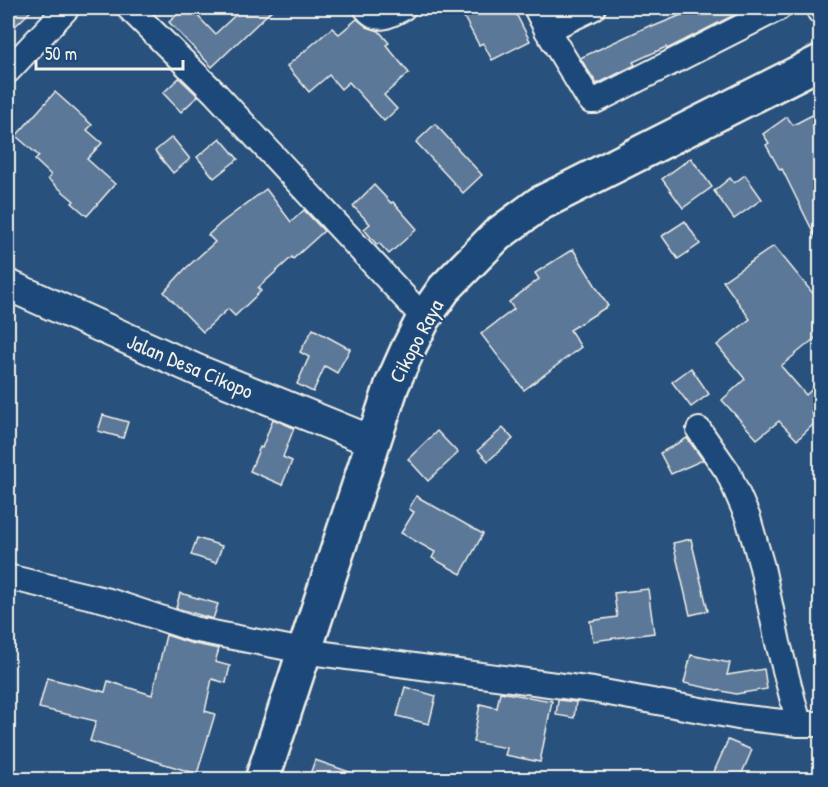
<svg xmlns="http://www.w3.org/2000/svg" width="828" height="787" font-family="'Patrick Hand',sans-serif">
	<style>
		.building { fill: #5b7899; stroke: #f4f1e8; stroke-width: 1.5 }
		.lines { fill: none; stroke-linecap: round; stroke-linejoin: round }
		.minor-casing { stroke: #f4f1e8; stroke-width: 28 }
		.major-casing { stroke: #f4f1e8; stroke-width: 34 }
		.highway-casing { stroke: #f4f1e8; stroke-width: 38 }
		.minor { stroke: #1f4a7a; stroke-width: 24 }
		.major { stroke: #1f4a7a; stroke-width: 30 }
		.highway { stroke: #1f4a7a; stroke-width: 33 }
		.labels { text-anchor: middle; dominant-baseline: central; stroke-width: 4.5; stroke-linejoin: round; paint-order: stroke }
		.street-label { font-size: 21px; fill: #f4f1e8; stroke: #1f4a7a }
	</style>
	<rect width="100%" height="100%" fill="#28517e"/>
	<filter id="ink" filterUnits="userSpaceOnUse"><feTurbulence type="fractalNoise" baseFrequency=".0167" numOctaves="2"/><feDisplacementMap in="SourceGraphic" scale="12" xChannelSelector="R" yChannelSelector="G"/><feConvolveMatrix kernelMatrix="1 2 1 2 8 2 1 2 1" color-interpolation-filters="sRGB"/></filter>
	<g filter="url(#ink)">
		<g class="building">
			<path d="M 8,8 L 34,8 L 8,33 Z"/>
			<path d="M 185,8 L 190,8 L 215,34 L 243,8 L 274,8 L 212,67 L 169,22 Z"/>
			<path d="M 459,8 L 513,8 L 530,41 L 492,60 L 483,43 L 479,45 Z"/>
			<path d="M 684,8 L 748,8 L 667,49 L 666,47 L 633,62 L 635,65 L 597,84 L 580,58 L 651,25 L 652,27 L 686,13 Z"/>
			<path d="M 357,19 L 367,27 L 379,31 L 389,43 L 386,45 L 409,73 L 384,95 L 397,109 L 384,121 L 349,82 L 341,89 L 329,75 L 309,92 L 287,66 L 332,28 L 339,34 Z"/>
			<path d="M 179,78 L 198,96 L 181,112 L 163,93 Z"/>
			<path d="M 55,92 L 92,125 L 87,130 L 102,143 L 87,159 L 115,184 L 87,216 L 72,203 L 74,201 L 48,179 L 51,175 L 35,160 L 39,156 L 16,136 Z"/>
			<path d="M 820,111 L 820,246 L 782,169 L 780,170 L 766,145 L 769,143 L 763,134 L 787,117 L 793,125 Z"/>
			<path d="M 435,124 L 482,175 L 463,193 L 416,142 Z"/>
			<path d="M 172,137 L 190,159 L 173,173 L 155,151 Z"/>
			<path d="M 220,138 L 238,159 L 214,178 L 197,157 Z"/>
			<path d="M 691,158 L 712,187 L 683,208 L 662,179 Z"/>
			<path d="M 745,175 L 762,199 L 734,219 L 714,191 L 730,178 L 734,183 Z"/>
			<path d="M 374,185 L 391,203 L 393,202 L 417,229 L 389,254 L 379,243 L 377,245 L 364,229 L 370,224 L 353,206 Z"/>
			<path d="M 266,189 L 291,222 L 304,210 L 324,231 L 293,259 L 292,257 L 258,288 L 261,291 L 235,316 L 228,309 L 203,332 L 164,292 L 185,269 L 215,242 L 208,235 L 221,223 Z"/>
			<path d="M 685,221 L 700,244 L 678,259 L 662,236 Z"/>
			<path d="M 774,246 L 820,302 L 820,334 L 781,366 L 806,395 L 820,382 L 820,403 L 811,412 L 818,420 L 797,440 L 779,421 L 757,439 L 722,400 L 745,379 L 717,345 L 750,319 L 723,281 Z"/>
			<path d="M 573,249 L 608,306 L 570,330 L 581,347 L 524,390 L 481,334 L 514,309 L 509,302 L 539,279 L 535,273 Z"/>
			<path d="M 313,329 L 350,349 L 337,373 L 325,366 L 313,392 L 297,384 L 309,357 L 300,352 Z"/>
			<path d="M 691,368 L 709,394 L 691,407 L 672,382 Z"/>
			<path d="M 103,415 L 128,422 L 123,438 L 98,431 Z"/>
			<path d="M 273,419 L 294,428 L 283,457 L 292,461 L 282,485 L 250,471 L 260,447 L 262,448 Z"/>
			<path d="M 503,428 L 513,439 L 488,461 L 478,450 Z"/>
			<path d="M 437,431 L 458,453 L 428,481 L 408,459 Z"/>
			<path d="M 687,438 L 703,460 L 671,474 L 660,453 Z"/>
			<path d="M 416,496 L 483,534 L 461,574 L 432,558 L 435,552 L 401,533 L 414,512 L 409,509 Z"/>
			<path d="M 197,538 L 222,546 L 216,563 L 191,555 Z"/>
			<path d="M 691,539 L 708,611 L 690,615 L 673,543 Z"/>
			<path d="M 648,589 L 654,633 L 593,641 L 590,621 L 617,617 L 614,593 Z"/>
			<path d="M 180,593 L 218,604 L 213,619 L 176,608 Z"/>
			<path d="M 166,635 L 190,643 L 219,649 L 215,662 L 230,666 L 226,683 L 212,679 L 205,711 L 215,714 L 197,774 L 90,741 L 96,721 L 39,708 L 47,678 L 105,692 L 108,681 L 152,695 Z"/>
			<path d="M 691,655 L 730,663 L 727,675 L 764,669 L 767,689 L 736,694 L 684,683 Z"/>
			<path d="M 405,687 L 436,696 L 429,724 L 397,716 Z"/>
			<path d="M 500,692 L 552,701 L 540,762 L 505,755 L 507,748 L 473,742 L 480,704 L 497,708 Z"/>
			<path d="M 558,700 L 576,702 L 574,718 L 556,715 Z"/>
			<path d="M 728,740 L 752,750 L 739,780 L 725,780 L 713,774 Z"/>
			<path d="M 315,760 L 364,777 L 364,780 L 308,780 Z"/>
		</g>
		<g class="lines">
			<g class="minor-casing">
				<g id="minor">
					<path d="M 129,8 L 215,93 L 424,318"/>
					<path d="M 366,8 C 378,23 388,16 403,8"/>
					<path d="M 536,8 L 547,30 L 587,96 L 591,101 L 595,101 L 779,8"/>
					<path d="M 818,8 L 820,12"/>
					<path d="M 547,30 L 593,8"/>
					<path d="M 8,71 L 67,8"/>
					<path d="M 699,430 L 728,472 L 748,518 L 762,567 L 778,643 L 799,724"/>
					<path d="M 8,577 L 109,601 L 193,629 L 303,651 L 593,690 L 738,717 L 799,724 L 820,724"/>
				</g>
			</g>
			<g class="major-casing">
				<path id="major" d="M 8,285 L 197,370 L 374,442"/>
			</g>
			<g class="highway-casing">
				<path id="highway" d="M 262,780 L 392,385 L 408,349 L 424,318 L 444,289 L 497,235 L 539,204 L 820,62"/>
			</g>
			<use href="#minor" class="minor"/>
			<use href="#major" class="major"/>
			<use href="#highway" class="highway"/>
		</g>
	</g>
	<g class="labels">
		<g class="street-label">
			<text transform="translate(416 341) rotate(-62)">Cikopo Raya</text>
			<text transform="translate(190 366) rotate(23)">Jalan Desa Cikopo</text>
		</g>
	</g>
	<rect width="828" height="787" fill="none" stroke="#1f4a7a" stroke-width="30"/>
	<rect x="15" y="15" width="798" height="757" fill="none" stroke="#f4f1e8" stroke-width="2" filter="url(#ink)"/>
	<path d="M36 60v9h147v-9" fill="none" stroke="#f4f1e8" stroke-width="3"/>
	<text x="45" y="60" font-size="18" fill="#f4f1e8" stroke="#1f4a7a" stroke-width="4.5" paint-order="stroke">50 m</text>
</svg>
